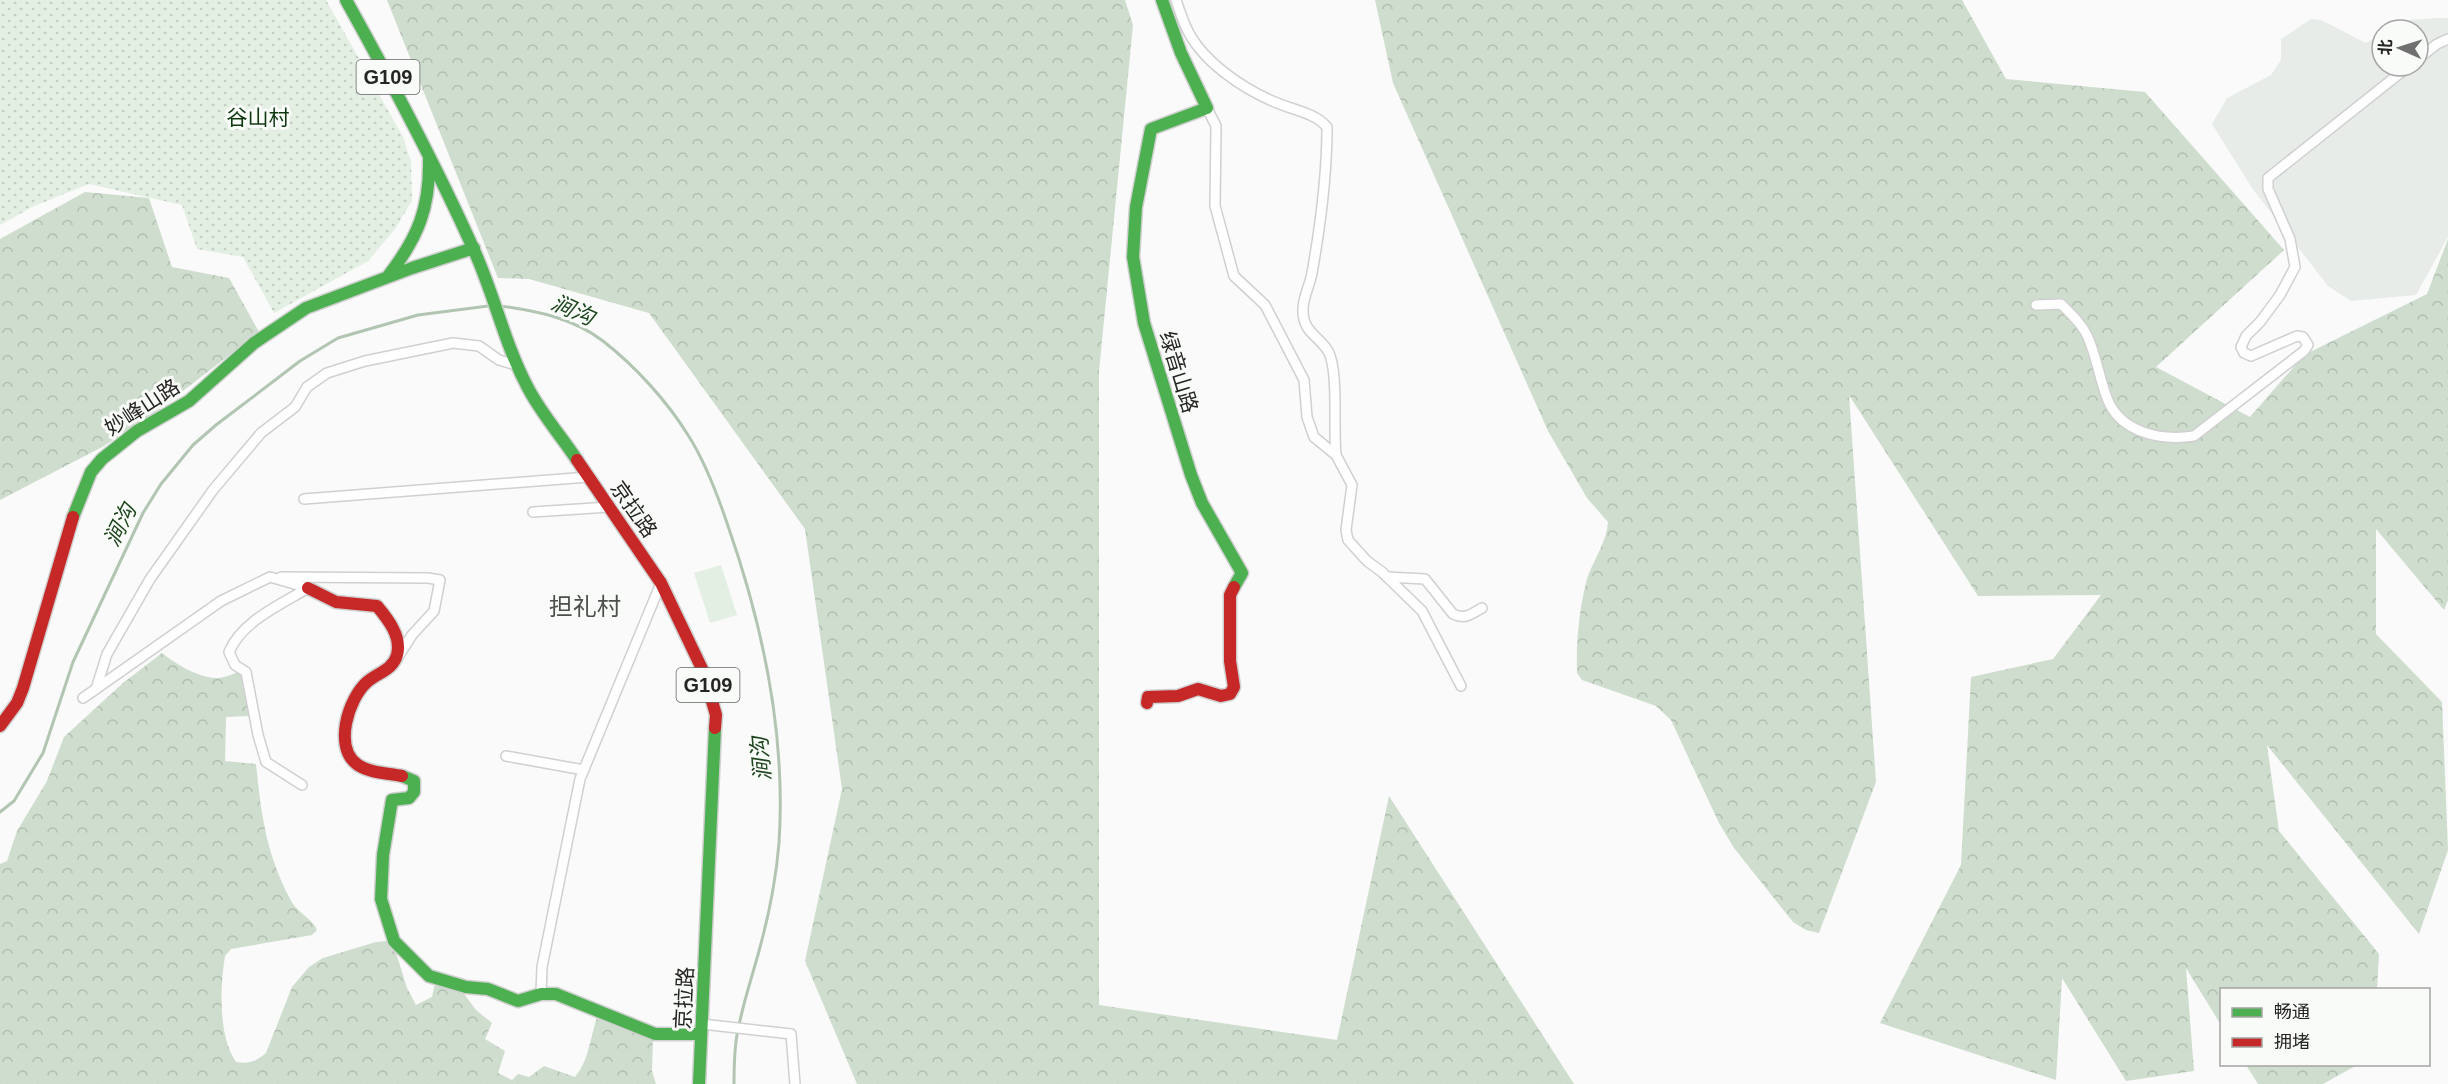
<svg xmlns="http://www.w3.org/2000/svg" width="2448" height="1084" font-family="Helvetica,'Noto Sans SC',sans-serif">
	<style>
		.built { fill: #e8ece8 }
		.green { fill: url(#green-dots) }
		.forest { fill: url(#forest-crowns) }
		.pitch { fill: #e3efe2 }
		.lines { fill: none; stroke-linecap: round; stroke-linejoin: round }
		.stream { stroke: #b2c5b2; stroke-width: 3 }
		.street-casing { stroke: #cfd0cf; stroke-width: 12 }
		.fast-casing { stroke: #cfd0cf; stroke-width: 15 }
		.jam-casing { stroke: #cfd0cf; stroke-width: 15 }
		.street { stroke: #fefefe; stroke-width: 9 }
		.fast { stroke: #4caf50; stroke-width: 12 }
		.jam { stroke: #c62828; stroke-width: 12 }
		.labels { text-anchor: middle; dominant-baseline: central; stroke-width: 6; stroke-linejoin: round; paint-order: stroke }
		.shield { fill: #f8fbf8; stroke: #646564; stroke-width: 1.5 }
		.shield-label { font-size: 20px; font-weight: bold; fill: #252524 }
		.park-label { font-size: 21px; fill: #0e360f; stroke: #f8fbf8 }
		.street-label { font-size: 21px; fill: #252524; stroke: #f8fbf8 }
		.water-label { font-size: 22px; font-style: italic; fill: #1e451e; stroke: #f8fbf8 }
		.quarter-label { font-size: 24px; fill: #4d4f4d; stroke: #f8fbf8 }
	</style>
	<defs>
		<pattern id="green-dots" width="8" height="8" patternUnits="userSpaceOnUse" patternTransform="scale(1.5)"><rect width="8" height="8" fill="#e3efe2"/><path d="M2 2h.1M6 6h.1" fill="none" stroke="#c3cdc2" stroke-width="1.8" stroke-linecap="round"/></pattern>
		<pattern id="forest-crowns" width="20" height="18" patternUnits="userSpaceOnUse" patternTransform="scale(1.5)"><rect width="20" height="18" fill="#ceddcd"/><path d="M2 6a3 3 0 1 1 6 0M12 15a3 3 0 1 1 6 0" fill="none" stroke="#b1beb0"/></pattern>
	</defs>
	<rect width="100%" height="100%" fill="#f9faf9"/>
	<path class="built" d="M 2436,18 L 2448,18 L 2448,237 L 2416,295 L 2351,301 L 2328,286 L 2252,188 L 2212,124 L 2227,98 L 2271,75 L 2281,60 L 2281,39 L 2311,19 L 2321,20 L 2366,43 L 2382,34 L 2382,66 L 2418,66 L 2418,30 L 2388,30 L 2406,20 Z"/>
	<path class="green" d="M 0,0 L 326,0 L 403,137 L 411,162 L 412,201 L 395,229 L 368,261 L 274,313 L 243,257 L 197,249 L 182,205 L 89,184 L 34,206 L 0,225 Z"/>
	<g class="forest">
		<path d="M 387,0 L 1125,0 L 1133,25 L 1099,371 L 1099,1005 L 1337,1040 L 1389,796 L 1574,1084 L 857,1084 L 805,961 L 842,789 L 805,529 L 649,313 L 529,279 L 498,278 Z"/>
		<path d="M 1375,0 L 1962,0 L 2006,79 L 2145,92 L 2284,250 L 2156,367 L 2250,417 L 2304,355 L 2427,294 L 2448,239 L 2448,600 L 2444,610 L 2376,529 L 2376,634 L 2442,702 L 2448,850 L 2419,934 L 2267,745 L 2279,831 L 2379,954 L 2377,989 L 2222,990 L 2221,1025 L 2186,968 L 2194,1071 L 2126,1081 L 2062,978 L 2056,1080 L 1880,1023 L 1961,865 L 1971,677 L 2053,659 L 2101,595 L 1978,596 L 1849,395 L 1876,782 L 1819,933 L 1806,930 L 1793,922 L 1734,848 L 1719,823 L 1671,720 L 1656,706 L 1582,680 L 1577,673 C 1576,642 1579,609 1587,579 C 1593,560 1607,542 1608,522 L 1587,498 L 1548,431 L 1393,83 Z"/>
		<path d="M 85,192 L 149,198 L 172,267 L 229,278 L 259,332 L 165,405 L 104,446 L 0,500 L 0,239 Z"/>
		<path d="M 162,653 C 176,664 195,676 214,678 C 223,679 233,674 242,670 L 250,716 L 226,717 L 225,761 L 256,764 C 261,814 266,853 290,899 C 296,912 313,919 317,930 L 312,935 L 231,949 L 225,956 C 220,987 218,1036 236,1062 C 250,1064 255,1062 266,1053 L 292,987 L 309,967 L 323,958 L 376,942 L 387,941 L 394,946 L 407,988 L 416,1005 L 432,997 L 437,975 L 462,991 L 476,1010 L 492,1023 L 485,1039 L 505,1051 L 498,1073 L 512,1080 L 518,1074 L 529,1077 L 544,1066 L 575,1077 C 590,1060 590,1034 599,1013 L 653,1038 L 652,1071 L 656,1084 L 0,1084 L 0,864 L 7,861 L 17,831 L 47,781 L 64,737 L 123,683 Z"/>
		<path d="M 2246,1065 L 2357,1065 L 2323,1084 L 2258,1084 Z"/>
	</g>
	<path class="pitch" d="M 721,565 L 737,615 L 710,623 L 694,573 Z"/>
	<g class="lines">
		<g class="stream">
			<path d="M 501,306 C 537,311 573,318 603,341 C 635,366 667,401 688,435 C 706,463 718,496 728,526 C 763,626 786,737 779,843 C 776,880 769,915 759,951 C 752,977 743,1003 738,1030 C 734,1047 734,1066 734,1084"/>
			<path d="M 0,812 L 14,801 L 43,753 L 73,662 L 143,513 L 161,484 L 193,445 L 216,425 L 300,361 L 338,338 L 418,315 L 488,306"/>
		</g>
		<g class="street-casing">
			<g id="street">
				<path d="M 1176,0 C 1179,9 1182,18 1186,27 C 1201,61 1243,89 1277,103 C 1294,110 1315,113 1327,127 C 1327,173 1320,228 1312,273 C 1310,285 1303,297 1303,309 C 1302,332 1319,336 1328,351 C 1339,370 1333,430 1336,455"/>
				<path d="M 2418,59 L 2437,44 L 2448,39"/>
				<path d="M 1207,108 L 1216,126 L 1215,206 L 1234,276 L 1265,305 L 1304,380 L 1307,417 L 1314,437 L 1336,455 L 1352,485 L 1346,530 L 1348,540 L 1367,561 L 1382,572 L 1422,611 L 1461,686"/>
				<path d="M 2036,305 L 2061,304 C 2072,315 2084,326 2089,340 C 2097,359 2100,380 2107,398 C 2120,433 2161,441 2194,436 L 2304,351 L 2308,345 L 2303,337 L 2297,336 L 2251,356 L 2244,353 L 2241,347 L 2246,336 L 2260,322 L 2280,295 L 2295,267 L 2290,239 L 2268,189 L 2268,178 L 2409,66"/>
				<path d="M 304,499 L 588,477"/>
				<path d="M 533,512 L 609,507"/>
				<path d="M 281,577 L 428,578 L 440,580 L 434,611 L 412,635 L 398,657"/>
				<path d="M 1387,577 L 1425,579 L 1453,614 C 1465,620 1471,614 1482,608"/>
				<path d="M 96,689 L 107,654 L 150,579 L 213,490 L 261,433 L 295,407 L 307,387 L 327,373 L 365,361 L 453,343 L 479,346 L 499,360 L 516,365"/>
				<path d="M 83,698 L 221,601 L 270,577 L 308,588 C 280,605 242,621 229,652 L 235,665 L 246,672 L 258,735 L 266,762 L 302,785"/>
				<path d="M 506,756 L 584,770"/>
				<path d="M 541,994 L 542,967 L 580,779 L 661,583"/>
				<path d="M 702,1024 L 791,1034 L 795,1084"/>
			</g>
		</g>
		<g class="fast-casing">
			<g id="fast">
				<path d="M 346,0 C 391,81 435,163 473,248 C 494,293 504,343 528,388 C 541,413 561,436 577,460"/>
				<path d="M 1162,0 L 1181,53 L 1207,108 L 1151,129 L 1136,207 L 1133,257 L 1144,323 L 1191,475 L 1202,503 L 1242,573 L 1234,587"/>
				<path d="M 389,275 C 418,237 430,208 429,160"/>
				<path d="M 73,517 L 91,472 L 102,459 L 137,431 L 189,401 L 254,343 L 306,308 L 412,268 L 474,248"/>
				<path d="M 402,776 L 414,781 L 414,792 L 409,798 L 392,800 L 383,855 L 381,899 L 394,941 L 429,976 L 466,987 L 488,989 L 518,1001 L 541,994 L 556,994 L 655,1034 L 701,1034"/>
				<path d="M 699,1084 L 715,728"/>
			</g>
		</g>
		<g class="jam-casing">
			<g id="jam">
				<path d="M 577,460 L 661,583 L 704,673 L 716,715 L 715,728"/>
				<path d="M 308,588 L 336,602 L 377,606 C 388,619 402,637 397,655 C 393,670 377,673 367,682 C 348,699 333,748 358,765 C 370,773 387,773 402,776"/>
				<path d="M 1147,703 L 1148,697 L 1178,696 L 1198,689 L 1221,696 L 1230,694 L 1234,687 L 1230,661 L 1230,595 L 1234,587"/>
				<path d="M 0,726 L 17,703 L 23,688 L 73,517"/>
			</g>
		</g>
		<use href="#street" class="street"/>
		<use href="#fast" class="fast"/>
		<use href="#jam" class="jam"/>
	</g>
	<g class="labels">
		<g class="shield">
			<rect x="356.5" y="60" width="63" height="34" rx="4.5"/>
			<rect x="676.5" y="668" width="63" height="34" rx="4.5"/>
		</g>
		<g class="shield-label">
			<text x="388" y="77">G109</text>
			<text x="708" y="685">G109</text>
		</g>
		<g class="park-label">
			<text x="258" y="117">谷山村</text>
		</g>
		<g class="street-label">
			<text transform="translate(1179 372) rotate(73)">绿音山路</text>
			<text transform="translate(142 407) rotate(-33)">妙峰山路</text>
			<text transform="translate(634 509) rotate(55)">京拉路</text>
			<text transform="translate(684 998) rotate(-87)">京拉路</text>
		</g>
		<g class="water-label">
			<text transform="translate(573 310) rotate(24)">涧沟</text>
			<text transform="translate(120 525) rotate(-63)">涧沟</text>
			<text transform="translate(761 759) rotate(-95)">涧沟</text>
		</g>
		<g class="quarter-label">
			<text x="585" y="606">担礼村</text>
		</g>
	</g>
	<rect x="2220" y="988" width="210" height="78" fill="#f8fbf8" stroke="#a4a5a3" stroke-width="1.5"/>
	<rect x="2232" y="1008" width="30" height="9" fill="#4caf50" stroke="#a4a5a3" stroke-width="1.5"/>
	<text x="2274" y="1018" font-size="18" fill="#252524">畅通</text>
	<rect x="2232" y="1038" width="30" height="9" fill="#c62828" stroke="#a4a5a3" stroke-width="1.5"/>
	<text x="2274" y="1048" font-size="18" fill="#252524">拥堵</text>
	<g transform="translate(2400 48) rotate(273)"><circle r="28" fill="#f8fbf8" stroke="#a4a5a3" stroke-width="1.5"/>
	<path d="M0-4.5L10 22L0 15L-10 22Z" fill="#6f706f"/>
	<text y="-9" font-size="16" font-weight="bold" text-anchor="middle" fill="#252524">北</text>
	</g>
</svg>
